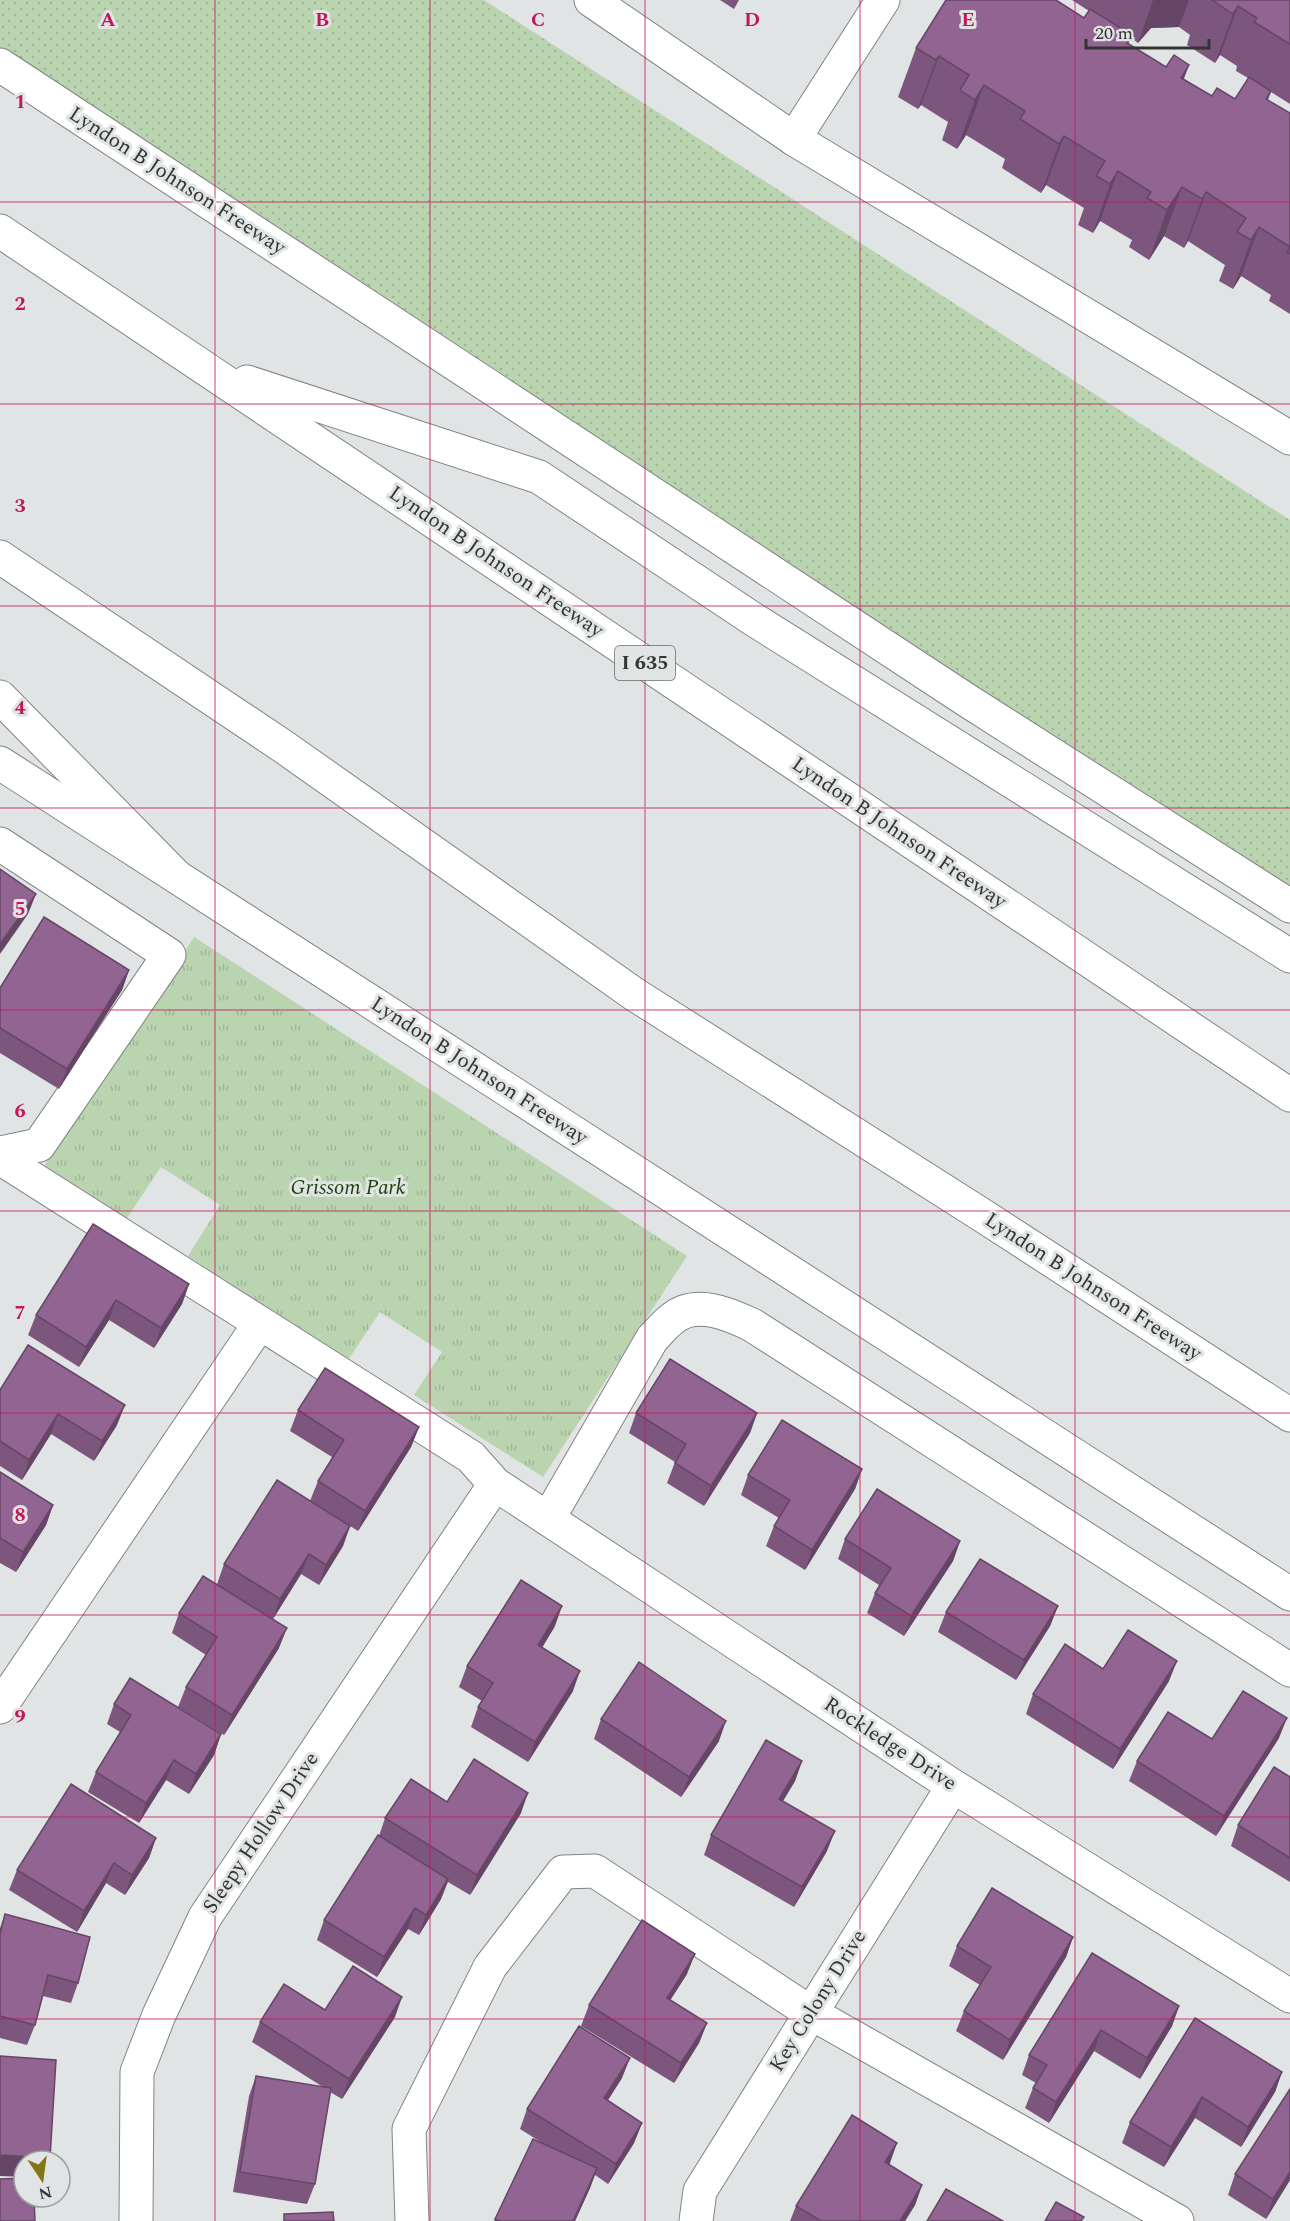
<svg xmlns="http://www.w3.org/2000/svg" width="1290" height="2221" font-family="Spectral,serif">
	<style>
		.grass { fill: url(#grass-dots) }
		.park { fill: url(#park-tufts) }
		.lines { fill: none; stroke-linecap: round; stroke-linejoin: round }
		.minor-casing { stroke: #818385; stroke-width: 35 }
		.major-casing { stroke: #818385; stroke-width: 35 }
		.highway-casing { stroke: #818385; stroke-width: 35 }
		.minor { stroke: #fff; stroke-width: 33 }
		.major { stroke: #fff; stroke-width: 33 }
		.highway { stroke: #fff; stroke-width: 33 }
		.wall { fill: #7d567d; fill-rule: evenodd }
		.shaded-wall { fill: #664666 }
		.building { fill: #916491; stroke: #664666; stroke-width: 1.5 }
		.grid { fill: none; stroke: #c2185b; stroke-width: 1.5; stroke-opacity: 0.55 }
		.labels { text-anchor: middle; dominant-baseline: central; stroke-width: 6; stroke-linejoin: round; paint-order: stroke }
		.shield { fill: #e1e4e5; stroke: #68696a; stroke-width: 1.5 }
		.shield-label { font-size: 20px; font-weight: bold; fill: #343435 }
		.street-label { font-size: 21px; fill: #343435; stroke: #e1e4e5 }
		.park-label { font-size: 21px; font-style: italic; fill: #1c4007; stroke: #e1e4e5 }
		.grid-label { font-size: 20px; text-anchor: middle; font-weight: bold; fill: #c2185b; stroke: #e1e4e5; stroke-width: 6; stroke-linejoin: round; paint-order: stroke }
	</style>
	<defs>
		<pattern id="grass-dots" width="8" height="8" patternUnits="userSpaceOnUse" patternTransform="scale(1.5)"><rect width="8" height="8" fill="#bad4b0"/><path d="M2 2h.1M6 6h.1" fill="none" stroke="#a0b798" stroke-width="1.8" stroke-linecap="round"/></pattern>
		<pattern id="park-tufts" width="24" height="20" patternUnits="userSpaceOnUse" patternTransform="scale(1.5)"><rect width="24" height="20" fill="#bad4b0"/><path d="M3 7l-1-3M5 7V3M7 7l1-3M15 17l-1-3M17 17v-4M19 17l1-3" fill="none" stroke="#a0b798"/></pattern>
	</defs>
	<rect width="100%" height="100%" fill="#e1e4e5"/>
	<path class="grass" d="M 0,0 L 484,0 L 1290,520 L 1290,910 L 0,82 Z"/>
	<path class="park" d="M 194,937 L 687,1256 L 543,1477 L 414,1395 L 442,1352 L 380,1312 L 348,1360 L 188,1256 L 220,1205 L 161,1167 L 123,1224 L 41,1171 Z"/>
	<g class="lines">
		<g class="minor-casing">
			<g id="minor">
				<path d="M 591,0 L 794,139 L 883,0"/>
				<path d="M 794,139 L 1290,438"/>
				<path d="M 0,844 L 169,955 L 39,1145 L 0,1153"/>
				<path d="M 0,1158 L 260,1323"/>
				<path d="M 548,1519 L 652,1339 C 658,1333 664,1325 672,1319 C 695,1299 729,1314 752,1325 L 1290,1670"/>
				<path d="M 0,1707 L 260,1323 L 471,1457 L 495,1484 L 953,1786 L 1290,1996"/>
				<path d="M 136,2221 L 137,2072 L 159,2015 L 205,1917 L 495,1484"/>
				<path d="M 412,2221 L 409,2129 L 490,1967 L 563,1872 L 595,1871 L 811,2013 L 1177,2221"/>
				<path d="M 696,2221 L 700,2191 L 953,1786"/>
			</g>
		</g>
		<g class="major-casing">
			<g id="major">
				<path d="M 0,65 L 968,701 L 1290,906"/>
				<path d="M 0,763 L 1290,1594"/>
			</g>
		</g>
		<g class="highway-casing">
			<g id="highway">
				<path d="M 0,231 L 1290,1095"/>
				<path d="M 247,382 L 539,477 L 753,619 L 1290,956"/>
				<path d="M 0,557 L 284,747 L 634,994 L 985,1217 L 1290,1415"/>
				<path d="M 0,697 L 175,875"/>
			</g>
		</g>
		<use href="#minor" class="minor"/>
		<use href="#major" class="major"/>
		<use href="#highway" class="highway"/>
	</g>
	<g class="wall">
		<path d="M 720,0 L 739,0 L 734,9 Z"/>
		<path d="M 1072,0 L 1290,0 L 1290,104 L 1271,92 L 1268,100 L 1290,113 L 1290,314 L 1269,301 L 1271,295 L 1241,276 L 1233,289 L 1219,281 L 1225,265 L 1188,241 L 1184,248 L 1164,236 L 1149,260 L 1129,247 L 1132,240 L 1100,221 L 1093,233 L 1078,225 L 1084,208 L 1046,185 L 1041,193 L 1002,168 L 1005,159 L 966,135 L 957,149 L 942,140 L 948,122 L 921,105 L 918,109 L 898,97 L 916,48 L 1084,18 L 1089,11 ZM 1179,27 L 1190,35 L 1187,45 L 1215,63 L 1220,55 L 1237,66 L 1236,71 L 1248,78 L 1235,99 L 1212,96 L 1128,44 L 1131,38 L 1138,43 L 1151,28 Z"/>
		<path d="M 129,970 L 122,990 L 59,1089 L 0,1053 L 0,988 Z"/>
		<path d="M 189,1284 L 182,1304 L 154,1348 L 109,1320 L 79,1367 L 28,1335 L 36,1315 Z"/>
		<path d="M 0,1390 L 117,1425 L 94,1461 L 51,1434 L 22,1480 L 0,1466 Z"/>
		<path d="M 298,1410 L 419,1427 L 411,1447 L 358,1531 L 350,1526 L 343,1546 L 319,1585 L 301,1574 L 273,1619 L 279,1648 L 224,1735 L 178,1707 L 186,1687 L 206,1655 L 172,1633 L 179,1613 L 217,1584 L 224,1564 L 310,1501 L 318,1481 L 332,1457 L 290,1431 Z"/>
		<path d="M 636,1413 L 757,1413 L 750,1433 L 704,1506 L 667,1483 L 675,1462 L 629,1433 Z"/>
		<path d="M 862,1469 L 855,1489 L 805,1570 L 766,1546 L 774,1526 L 779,1518 L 741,1495 L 748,1475 Z"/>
		<path d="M 0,1472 L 53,1505 L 46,1525 L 16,1572 L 0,1563 Z"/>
		<path d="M 845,1539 L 960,1541 L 953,1561 L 904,1636 L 867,1613 L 875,1593 L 879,1585 L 838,1559 Z"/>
		<path d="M 1058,1606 L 1050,1626 L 1016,1680 L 938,1632 L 946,1612 Z"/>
		<path d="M 555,1626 L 542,1648 L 573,1691 L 528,1762 L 471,1727 L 478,1707 L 482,1701 L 459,1687 L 467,1666 Z"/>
		<path d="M 1103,1669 L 1169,1681 L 1113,1769 L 1026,1714 L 1033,1694 Z"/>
		<path d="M 114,1704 L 221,1734 L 214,1755 L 189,1794 L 166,1780 L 139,1823 L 88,1792 L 96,1772 L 120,1732 L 107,1724 Z"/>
		<path d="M 601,1719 L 719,1741 L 681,1797 L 594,1739 Z"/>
		<path d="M 1279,1738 L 1216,1836 L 1129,1781 L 1137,1761 L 1212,1739 Z"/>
		<path d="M 802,1761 L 795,1781 L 783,1801 L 827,1851 L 794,1907 L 704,1855 L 711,1835 Z"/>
		<path d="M 1290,1777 L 1290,1882 L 1231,1846 L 1238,1825 Z"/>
		<path d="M 447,1802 L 521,1813 L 470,1895 L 448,1882 L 441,1899 L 419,1935 L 408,1929 L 377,1977 L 317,1940 L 324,1920 L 379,1836 L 385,1818 Z"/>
		<path d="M 156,1838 L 149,1858 L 125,1895 L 106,1883 L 77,1932 L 9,1890 L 17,1870 Z"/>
		<path d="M 5,1914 L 78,1983 L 71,2003 L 43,1996 L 35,2025 L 27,2045 L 0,2038 L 0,1928 Z"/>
		<path d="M 1073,1937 L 1066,1957 L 1003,2060 L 956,2031 L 964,2011 L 980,1985 L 949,1966 L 957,1946 Z"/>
		<path d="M 1092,1953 L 1179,2006 L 1172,2026 L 1140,2079 L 1094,2051 L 1049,2123 L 1025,2108 L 1033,2088 L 1036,2083 L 1022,2075 L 1029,2055 Z"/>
		<path d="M 687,1974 L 670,2000 L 707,2023 L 699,2043 L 674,2083 L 581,2026 L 589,2005 Z"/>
		<path d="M 325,2010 L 395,2017 L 342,2099 L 330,2092 L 315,2184 L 307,2204 L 233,2192 L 249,2096 L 256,2076 L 323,2087 L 252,2042 L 260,2022 Z"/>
		<path d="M 1195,2018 L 1282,2072 L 1275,2092 L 1241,2147 L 1195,2118 L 1164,2167 L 1122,2143 L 1130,2122 Z"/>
		<path d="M 622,2078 L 607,2101 L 642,2123 L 634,2143 L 608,2184 L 595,2175 L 590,2188 L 575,2221 L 494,2221 L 533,2139 L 544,2144 L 520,2129 L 527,2109 Z"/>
		<path d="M 890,2163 L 889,2165 L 922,2185 L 915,2205 L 905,2221 L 790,2221 L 796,2206 Z"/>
		<path d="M 1235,2174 L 1290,2180 L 1266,2219 L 1228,2195 Z"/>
	</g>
	<g class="shaded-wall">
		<path d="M 1153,0 L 1189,0 L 1179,27 L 1151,28 L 1138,43 Z"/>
		<path d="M 1238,6 L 1220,55 L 1215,63 L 1233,14 Z"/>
		<path d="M 939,56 L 921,105 L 918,109 L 936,60 Z"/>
		<path d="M 1189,65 L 1171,114 L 1181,78 Z"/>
		<path d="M 984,85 L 966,135 L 957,149 L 975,100 Z"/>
		<path d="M 1064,136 L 1046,185 L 1041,193 L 1059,144 Z"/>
		<path d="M 1118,171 L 1100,221 L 1093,233 L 1110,184 Z"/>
		<path d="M 1182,187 L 1164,236 L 1149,260 L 1167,210 Z"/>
		<path d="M 1206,192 L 1188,241 L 1184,248 L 1202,199 Z"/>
		<path d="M 1259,227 L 1241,276 L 1233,289 L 1251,240 Z"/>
		<path d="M 36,894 L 28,914 L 0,954 L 0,944 Z"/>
		<path d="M 129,970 L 122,990 L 59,1089 L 67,1069 Z"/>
		<path d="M 189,1284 L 182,1304 L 154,1348 L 161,1328 Z"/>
		<path d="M 116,1300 L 109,1320 L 79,1367 L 86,1347 Z"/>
		<path d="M 125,1405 L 117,1425 L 94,1461 L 102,1441 Z"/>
		<path d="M 757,1413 L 750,1433 L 704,1506 L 711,1486 Z"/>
		<path d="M 58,1414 L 51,1434 L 22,1480 L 29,1460 Z"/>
		<path d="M 419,1427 L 411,1447 L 358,1531 L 365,1511 Z"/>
		<path d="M 862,1469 L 855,1489 L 805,1570 L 812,1550 Z"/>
		<path d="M 53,1505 L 46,1525 L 16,1572 L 23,1552 Z"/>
		<path d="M 350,1526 L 343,1546 L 319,1585 L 326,1565 Z"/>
		<path d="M 960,1541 L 953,1561 L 904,1636 L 911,1616 Z"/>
		<path d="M 309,1554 L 301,1574 L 273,1619 L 280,1599 Z"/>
		<path d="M 562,1606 L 555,1626 L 531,1665 L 538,1645 Z"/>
		<path d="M 1058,1606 L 1050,1626 L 1016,1680 L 1024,1660 Z"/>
		<path d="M 287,1628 L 279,1648 L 224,1735 L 232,1715 Z"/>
		<path d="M 1177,1661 L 1169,1681 L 1113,1769 L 1120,1749 Z"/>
		<path d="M 580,1671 L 573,1691 L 528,1762 L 535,1742 Z"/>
		<path d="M 1287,1718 L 1279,1738 L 1216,1836 L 1224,1816 Z"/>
		<path d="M 726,1721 L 719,1741 L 681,1797 L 689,1777 Z"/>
		<path d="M 221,1734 L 214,1755 L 189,1794 L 196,1774 Z"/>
		<path d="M 174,1760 L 166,1780 L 139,1823 L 146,1803 Z"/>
		<path d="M 802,1761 L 795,1781 L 772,1819 L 779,1799 Z"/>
		<path d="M 528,1793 L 521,1813 L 470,1895 L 477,1875 Z"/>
		<path d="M 835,1831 L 827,1851 L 794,1907 L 802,1887 Z"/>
		<path d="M 156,1838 L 149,1858 L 125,1895 L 132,1875 Z"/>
		<path d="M 114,1863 L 106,1883 L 77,1932 L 84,1911 Z"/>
		<path d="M 448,1879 L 441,1899 L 419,1935 L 426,1915 Z"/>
		<path d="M 415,1908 L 408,1929 L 377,1977 L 384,1957 Z"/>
		<path d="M 1073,1937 L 1066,1957 L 1003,2060 L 1010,2040 Z"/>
		<path d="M 695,1954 L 687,1974 L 659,2018 L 667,1998 Z"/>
		<path d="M 402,1997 L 395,2017 L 342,2099 L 349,2079 Z"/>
		<path d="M 1179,2006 L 1172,2026 L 1140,2079 L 1147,2058 Z"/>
		<path d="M 707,2023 L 699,2043 L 674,2083 L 681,2063 Z"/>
		<path d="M 1101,2030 L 1094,2051 L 1049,2123 L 1056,2102 Z"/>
		<path d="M 630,2058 L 622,2078 L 596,2119 L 604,2098 Z"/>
		<path d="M 1282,2072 L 1275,2092 L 1241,2147 L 1248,2127 Z"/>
		<path d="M 1202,2097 L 1195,2118 L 1164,2167 L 1171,2147 Z"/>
		<path d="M 642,2123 L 634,2143 L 608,2184 L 616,2164 Z"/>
		<path d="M 897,2143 L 890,2163 L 878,2182 L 885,2162 Z"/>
		<path d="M 0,2155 L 50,2158 L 49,2161 L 24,2161 L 24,2177 L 0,2176 Z"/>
		<path d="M 597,2168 L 590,2188 L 575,2221 L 573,2221 Z"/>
		<path d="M 1290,2172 L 1290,2180 L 1266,2219 L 1273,2199 Z"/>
		<path d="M 922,2185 L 915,2205 L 905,2221 L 900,2221 Z"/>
	</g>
	<g class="building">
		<path d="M 946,0 L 1056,0 L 1084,18 L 1090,9 L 1132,35 L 1127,43 L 1166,67 L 1174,55 L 1189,65 L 1181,78 L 1212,96 L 1217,88 L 1235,99 L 1249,77 L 1271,91 L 1266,99 L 1290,113 L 1290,247 L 1259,227 L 1251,240 L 1237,232 L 1246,218 L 1206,192 L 1202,199 L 1182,187 L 1167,210 L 1147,198 L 1151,192 L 1118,171 L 1110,184 L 1096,176 L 1105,161 L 1064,136 L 1059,144 L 1020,119 L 1025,111 L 984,85 L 975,100 L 960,90 L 969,75 L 939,56 L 936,60 L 916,48 Z"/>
		<path d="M 1212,0 L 1290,0 L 1290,44 L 1254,22 L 1257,18 L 1238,6 L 1233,14 Z"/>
		<path d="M 1290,247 L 1290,254 L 1287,252 Z"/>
		<path d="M 0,869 L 36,894 L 0,944 Z"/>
		<path d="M 44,917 L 129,970 L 67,1069 L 0,1028 L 0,988 Z"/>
		<path d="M 93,1224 L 189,1284 L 161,1328 L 116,1300 L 86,1347 L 36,1315 Z"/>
		<path d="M 28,1345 L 125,1405 L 102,1441 L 58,1414 L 29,1460 L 0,1441 L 0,1390 Z"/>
		<path d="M 670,1359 L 757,1413 L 711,1486 L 675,1463 L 686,1444 L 636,1413 Z"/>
		<path d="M 325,1368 L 419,1427 L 365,1511 L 318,1481 L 344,1440 L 298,1410 Z"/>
		<path d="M 782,1420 L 862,1469 L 812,1550 L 774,1526 L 790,1500 L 748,1475 Z"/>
		<path d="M 0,1472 L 53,1505 L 23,1552 L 0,1538 Z"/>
		<path d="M 277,1480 L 350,1526 L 326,1565 L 309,1554 L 280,1599 L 224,1564 Z"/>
		<path d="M 877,1489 L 960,1541 L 911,1616 L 875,1593 L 891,1568 L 845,1539 Z"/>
		<path d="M 980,1559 L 1058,1606 L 1024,1660 L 946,1612 Z"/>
		<path d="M 203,1576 L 287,1628 L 232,1715 L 186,1687 L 217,1637 L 179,1613 Z"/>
		<path d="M 521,1580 L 562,1606 L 538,1645 L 580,1671 L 535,1742 L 478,1707 L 493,1683 L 467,1666 Z"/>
		<path d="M 1128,1630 L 1177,1661 L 1120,1749 L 1033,1694 L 1065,1644 L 1103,1669 Z"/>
		<path d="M 639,1662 L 726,1721 L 689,1777 L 601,1719 Z"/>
		<path d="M 130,1678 L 221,1734 L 196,1774 L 174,1760 L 146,1803 L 96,1772 L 131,1715 L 114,1704 Z"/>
		<path d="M 1243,1691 L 1287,1718 L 1224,1816 L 1137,1761 L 1168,1712 L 1212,1739 Z"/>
		<path d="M 766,1740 L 802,1761 L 779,1799 L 835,1831 L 802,1887 L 711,1835 Z"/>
		<path d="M 474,1759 L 528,1793 L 477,1875 L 385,1818 L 411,1779 L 447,1802 Z"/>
		<path d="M 1274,1767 L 1290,1777 L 1290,1858 L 1238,1825 Z"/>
		<path d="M 71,1784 L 156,1838 L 132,1875 L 114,1863 L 84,1911 L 17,1870 Z"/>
		<path d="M 378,1835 L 448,1879 L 426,1915 L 415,1908 L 384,1957 L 324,1920 Z"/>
		<path d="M 992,1888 L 1073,1937 L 1010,2040 L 964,2011 L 991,1967 L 957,1946 Z"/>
		<path d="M 5,1914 L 90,1937 L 78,1983 L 48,1975 L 35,2025 L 0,2016 L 0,1934 Z"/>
		<path d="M 642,1920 L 695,1954 L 667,1998 L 707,2023 L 681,2063 L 589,2005 Z"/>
		<path d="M 1092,1953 L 1179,2006 L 1147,2058 L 1101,2030 L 1056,2102 L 1033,2088 L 1047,2065 L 1029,2055 Z"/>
		<path d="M 353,1966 L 402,1997 L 349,2079 L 260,2022 L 284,1984 L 325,2010 Z"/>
		<path d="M 1195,2018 L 1282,2072 L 1248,2127 L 1202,2097 L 1171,2147 L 1130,2122 Z"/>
		<path d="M 579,2026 L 630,2058 L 604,2098 L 642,2123 L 616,2164 L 527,2109 Z"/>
		<path d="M 0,2056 L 56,2060 L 50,2158 L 0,2155 Z"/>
		<path d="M 256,2076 L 331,2088 L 315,2184 L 240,2172 Z"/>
		<path d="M 1290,2089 L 1290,2172 L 1273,2199 L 1235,2174 Z"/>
		<path d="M 852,2115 L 897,2143 L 885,2162 L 922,2185 L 900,2221 L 821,2221 L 796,2206 Z"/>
		<path d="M 533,2139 L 597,2168 L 573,2221 L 500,2221 L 495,2219 Z"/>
		<path d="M 24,2178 L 24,2197 L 34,2197 L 35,2221 L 0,2221 L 0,2179 Z"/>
		<path d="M 946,2189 L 1003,2221 L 927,2221 Z"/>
		<path d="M 1056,2202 L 1084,2217 L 1081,2221 L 1045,2221 Z"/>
		<path d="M 333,2212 L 334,2221 L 284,2221 L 284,2214 Z"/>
	</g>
	<path class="grid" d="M 215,0 L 215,2221M 430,0 L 430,2221M 645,0 L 645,2221M 860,0 L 860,2221M 1075,0 L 1075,2221M 0,202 L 1290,202M 0,404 L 1290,404M 0,606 L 1290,606M 0,808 L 1290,808M 0,1010 L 1290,1010M 0,1211 L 1290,1211M 0,1413 L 1290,1413M 0,1615 L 1290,1615M 0,1817 L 1290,1817M 0,2019 L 1290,2019"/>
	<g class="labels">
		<rect class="shield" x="615" y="646" width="60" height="34" rx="4.5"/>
		<g class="shield-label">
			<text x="645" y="663">I 635</text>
		</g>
		<g class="street-label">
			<text transform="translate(177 181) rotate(33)">Lyndon B Johnson Freeway</text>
			<text transform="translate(496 562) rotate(34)">Lyndon B Johnson Freeway</text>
			<text transform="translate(899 833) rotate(34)">Lyndon B Johnson Freeway</text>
			<text transform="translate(479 1071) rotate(33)">Lyndon B Johnson Freeway</text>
			<text transform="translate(1093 1287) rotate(33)">Lyndon B Johnson Freeway</text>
			<text transform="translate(890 1744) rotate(33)">Rockledge Drive</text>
			<text transform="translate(261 1833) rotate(-56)">Sleepy Hollow Drive</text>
			<text transform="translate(818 2001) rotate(-58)">Key Colony Drive</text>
		</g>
		<g class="park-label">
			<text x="348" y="1188">Grissom Park</text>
		</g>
	</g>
	<g class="grid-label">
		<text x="108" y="26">A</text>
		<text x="322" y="26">B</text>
		<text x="538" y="26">C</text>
		<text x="752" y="26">D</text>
		<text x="968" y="26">E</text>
		<text x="20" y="108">1</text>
		<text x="20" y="310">2</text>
		<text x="20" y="512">3</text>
		<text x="20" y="714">4</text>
		<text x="20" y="915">5</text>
		<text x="20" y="1117">6</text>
		<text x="20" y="1319">7</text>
		<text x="20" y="1521">8</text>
		<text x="20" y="1723">9</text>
	</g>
	<g transform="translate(42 2179) rotate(167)"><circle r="28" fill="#e1e4e5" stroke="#9c9e9f" stroke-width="1.5"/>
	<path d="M0-4.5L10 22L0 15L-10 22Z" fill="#827619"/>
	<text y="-9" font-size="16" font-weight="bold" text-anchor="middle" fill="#343435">N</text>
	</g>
	<path d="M1086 39v9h123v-9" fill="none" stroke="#343435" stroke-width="3"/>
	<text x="1095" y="39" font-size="18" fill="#343435" stroke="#e1e4e5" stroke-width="4.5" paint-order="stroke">20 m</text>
</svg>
